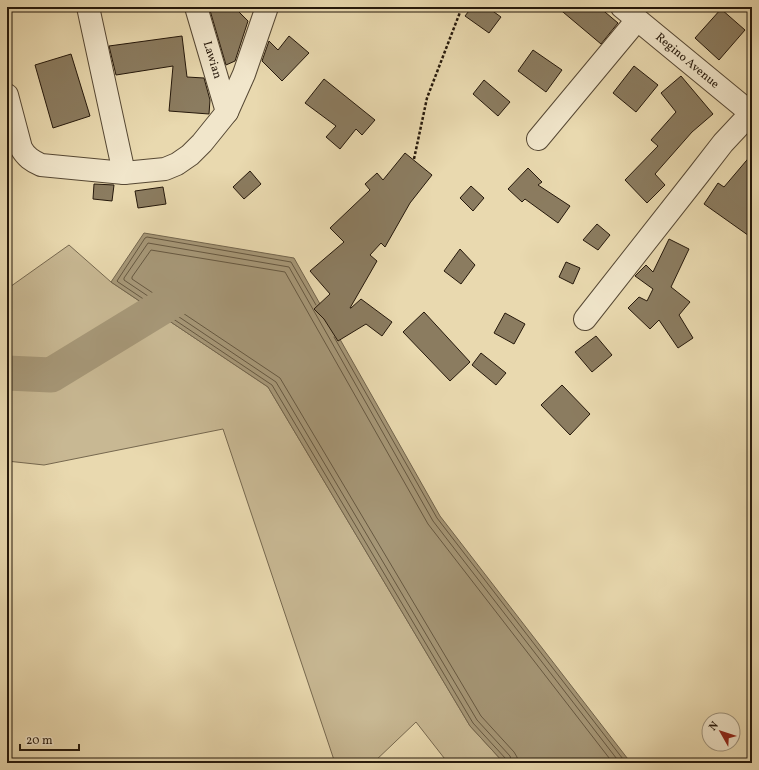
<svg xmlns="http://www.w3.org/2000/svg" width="759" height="770" font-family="Vollkorn,serif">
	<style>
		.green { fill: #c8b893; stroke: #76684f }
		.water { fill: #a69777; stroke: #72644c }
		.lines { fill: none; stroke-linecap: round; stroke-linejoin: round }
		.shore { stroke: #665841; stroke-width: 1 }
		.river { stroke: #a69777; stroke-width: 35 }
		.building { fill: #8b7c60; stroke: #25180b }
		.minor-casing { stroke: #564834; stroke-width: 24 }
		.tertiary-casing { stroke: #564834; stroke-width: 24 }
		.path { stroke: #25180b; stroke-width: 2.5; stroke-dasharray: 3 2; stroke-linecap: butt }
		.minor { stroke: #f1e6cb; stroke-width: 22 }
		.tertiary { stroke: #f1e6cb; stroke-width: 22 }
		.labels { text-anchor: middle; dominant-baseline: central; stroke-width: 3; stroke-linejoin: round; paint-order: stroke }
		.street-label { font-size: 12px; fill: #25180b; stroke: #f1e6cb }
	</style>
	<rect width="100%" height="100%" fill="#e9d9af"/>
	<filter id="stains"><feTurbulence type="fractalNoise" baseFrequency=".005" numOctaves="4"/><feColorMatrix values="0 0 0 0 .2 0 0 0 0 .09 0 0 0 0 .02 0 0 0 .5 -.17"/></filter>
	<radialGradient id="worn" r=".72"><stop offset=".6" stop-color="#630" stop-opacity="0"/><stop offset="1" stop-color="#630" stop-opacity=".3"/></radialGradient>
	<path class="green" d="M 69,245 L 111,282 L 268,387 L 470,726 L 504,763 L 448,763 L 416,722 L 373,763 L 335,763 L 223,429 L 44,465 L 7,461 L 7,289 Z"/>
	<path class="water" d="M 144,233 L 294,258 L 440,516 L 631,763 L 504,763 L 470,726 L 268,387 L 111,282 Z"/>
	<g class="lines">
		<g class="shore">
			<path d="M 316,305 L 291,262 L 147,237 L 145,238 L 117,281 L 118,282 L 272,385 L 473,723 L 506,759 L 507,763"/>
			<path d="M 334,337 L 437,518 L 626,763"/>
			<path d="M 512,763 L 510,756 L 477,720 L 276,382 L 124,280 L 124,278 L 148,243 L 289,267 L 433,521 L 620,763"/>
			<path d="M 518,763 L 517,757 L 514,752 L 481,716 L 280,378 L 132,279 L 132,277 L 151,250 L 285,272 L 428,524 L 613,763"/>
		</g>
		<path class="river" d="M 7,373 L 51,375 L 195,287"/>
	</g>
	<g class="building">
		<path d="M 209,7 L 234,7 L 248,21 L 235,61 L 226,65 Z"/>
		<path d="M 472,7 L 487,7 L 501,17 L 489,33 L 465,16 Z"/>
		<path d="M 557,7 L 599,7 L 618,23 L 601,44 Z"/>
		<path d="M 721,9 L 745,30 L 719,60 L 695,38 Z"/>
		<path d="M 182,36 L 187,77 L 204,78 L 210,100 L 209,114 L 169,111 L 173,66 L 116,75 L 109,46 Z"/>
		<path d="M 289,36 L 309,53 L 282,81 L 262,61 L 269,41 L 278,50 Z"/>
		<path d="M 533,50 L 562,70 L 546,92 L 518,71 Z"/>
		<path d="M 71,54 L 90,116 L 53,128 L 35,65 Z"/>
		<path d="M 634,66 L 658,85 L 636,112 L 613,93 Z"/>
		<path d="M 681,76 L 713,114 L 692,132 L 655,174 L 665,185 L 647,203 L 625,180 L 658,146 L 651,140 L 676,112 L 661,93 Z"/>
		<path d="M 324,79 L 375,120 L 362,135 L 356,129 L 340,149 L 326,137 L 336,126 L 305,103 Z"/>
		<path d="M 484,80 L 510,102 L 498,116 L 473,94 Z"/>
		<path d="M 405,153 L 432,175 L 410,203 L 385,247 L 381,243 L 370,255 L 377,261 L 350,308 L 351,308 L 361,299 L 392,322 L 382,336 L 366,324 L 338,341 L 324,319 L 314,309 L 330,294 L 310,271 L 344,242 L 330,228 L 370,190 L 365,184 L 377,173 L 383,180 Z"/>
		<path d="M 752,154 L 752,238 L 704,204 L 718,183 L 724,187 Z"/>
		<path d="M 528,168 L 542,182 L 538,185 L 570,206 L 558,223 L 525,199 L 522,202 L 508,189 Z"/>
		<path d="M 250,171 L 261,184 L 244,199 L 233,187 Z"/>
		<path d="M 94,184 L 114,185 L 112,201 L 93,199 Z"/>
		<path d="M 471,186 L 484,198 L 473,211 L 460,198 Z"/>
		<path d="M 163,187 L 166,204 L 138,208 L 135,191 Z"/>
		<path d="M 597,224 L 610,235 L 598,250 L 583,240 Z"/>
		<path d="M 669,239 L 689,249 L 671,287 L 690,302 L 679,315 L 693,338 L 678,348 L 659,320 L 650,329 L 628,308 L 639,297 L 647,301 L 653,289 L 635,276 L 646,265 L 653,272 Z"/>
		<path d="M 460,249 L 475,265 L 461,284 L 444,271 Z"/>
		<path d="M 566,262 L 580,268 L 573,284 L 559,277 Z"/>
		<path d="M 424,312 L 470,362 L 450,381 L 403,332 Z"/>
		<path d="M 505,313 L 525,324 L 514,344 L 494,333 Z"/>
		<path d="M 596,336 L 612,355 L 592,372 L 575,352 Z"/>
		<path d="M 481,353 L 506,373 L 496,385 L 472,365 Z"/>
		<path d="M 562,385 L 590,414 L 570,435 L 541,405 Z"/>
	</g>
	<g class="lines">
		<g class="minor-casing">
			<g id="minor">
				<path d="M 88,7 L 124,173"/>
				<path d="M 196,7 L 227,112"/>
				<path d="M 7,95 L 21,148 C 26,157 32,161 41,165 L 124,173 L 165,169 L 177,164 L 190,155 L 202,143 L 227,112 L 244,74 L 267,7"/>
				<path d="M 538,139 L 637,20"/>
				<path d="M 585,319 L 699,174 L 723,143 L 752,112"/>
			</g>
		</g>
		<g class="tertiary-casing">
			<path id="tertiary" d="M 622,7 L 752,114"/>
		</g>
		<path class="path" d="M 414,159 L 427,98 L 462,7"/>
		<use href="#minor" class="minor"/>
		<use href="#tertiary" class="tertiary"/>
	</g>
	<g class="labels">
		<g class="street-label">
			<text transform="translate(212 60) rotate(73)">Lawian</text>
			<text transform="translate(687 61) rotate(40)">Regino Avenue</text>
		</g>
	</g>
	<rect width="759" height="770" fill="none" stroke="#e9d9af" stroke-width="24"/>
	<rect x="8" y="8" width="743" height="754" fill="none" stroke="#25180b" stroke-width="2"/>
	<rect x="12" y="12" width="735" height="746" fill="none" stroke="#25180b"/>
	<g transform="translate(721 732) rotate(309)"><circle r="19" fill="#f1e6cb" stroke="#9f947e"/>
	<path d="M0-3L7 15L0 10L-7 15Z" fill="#8f2418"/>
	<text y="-6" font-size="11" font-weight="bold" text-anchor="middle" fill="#25180b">N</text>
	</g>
	<path d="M20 744v6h59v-6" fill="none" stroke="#25180b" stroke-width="2"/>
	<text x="26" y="744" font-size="12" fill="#25180b" stroke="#f1e6cb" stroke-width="3" paint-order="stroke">20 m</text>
	<rect width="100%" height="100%" filter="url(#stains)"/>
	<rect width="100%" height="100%" fill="url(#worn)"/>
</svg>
